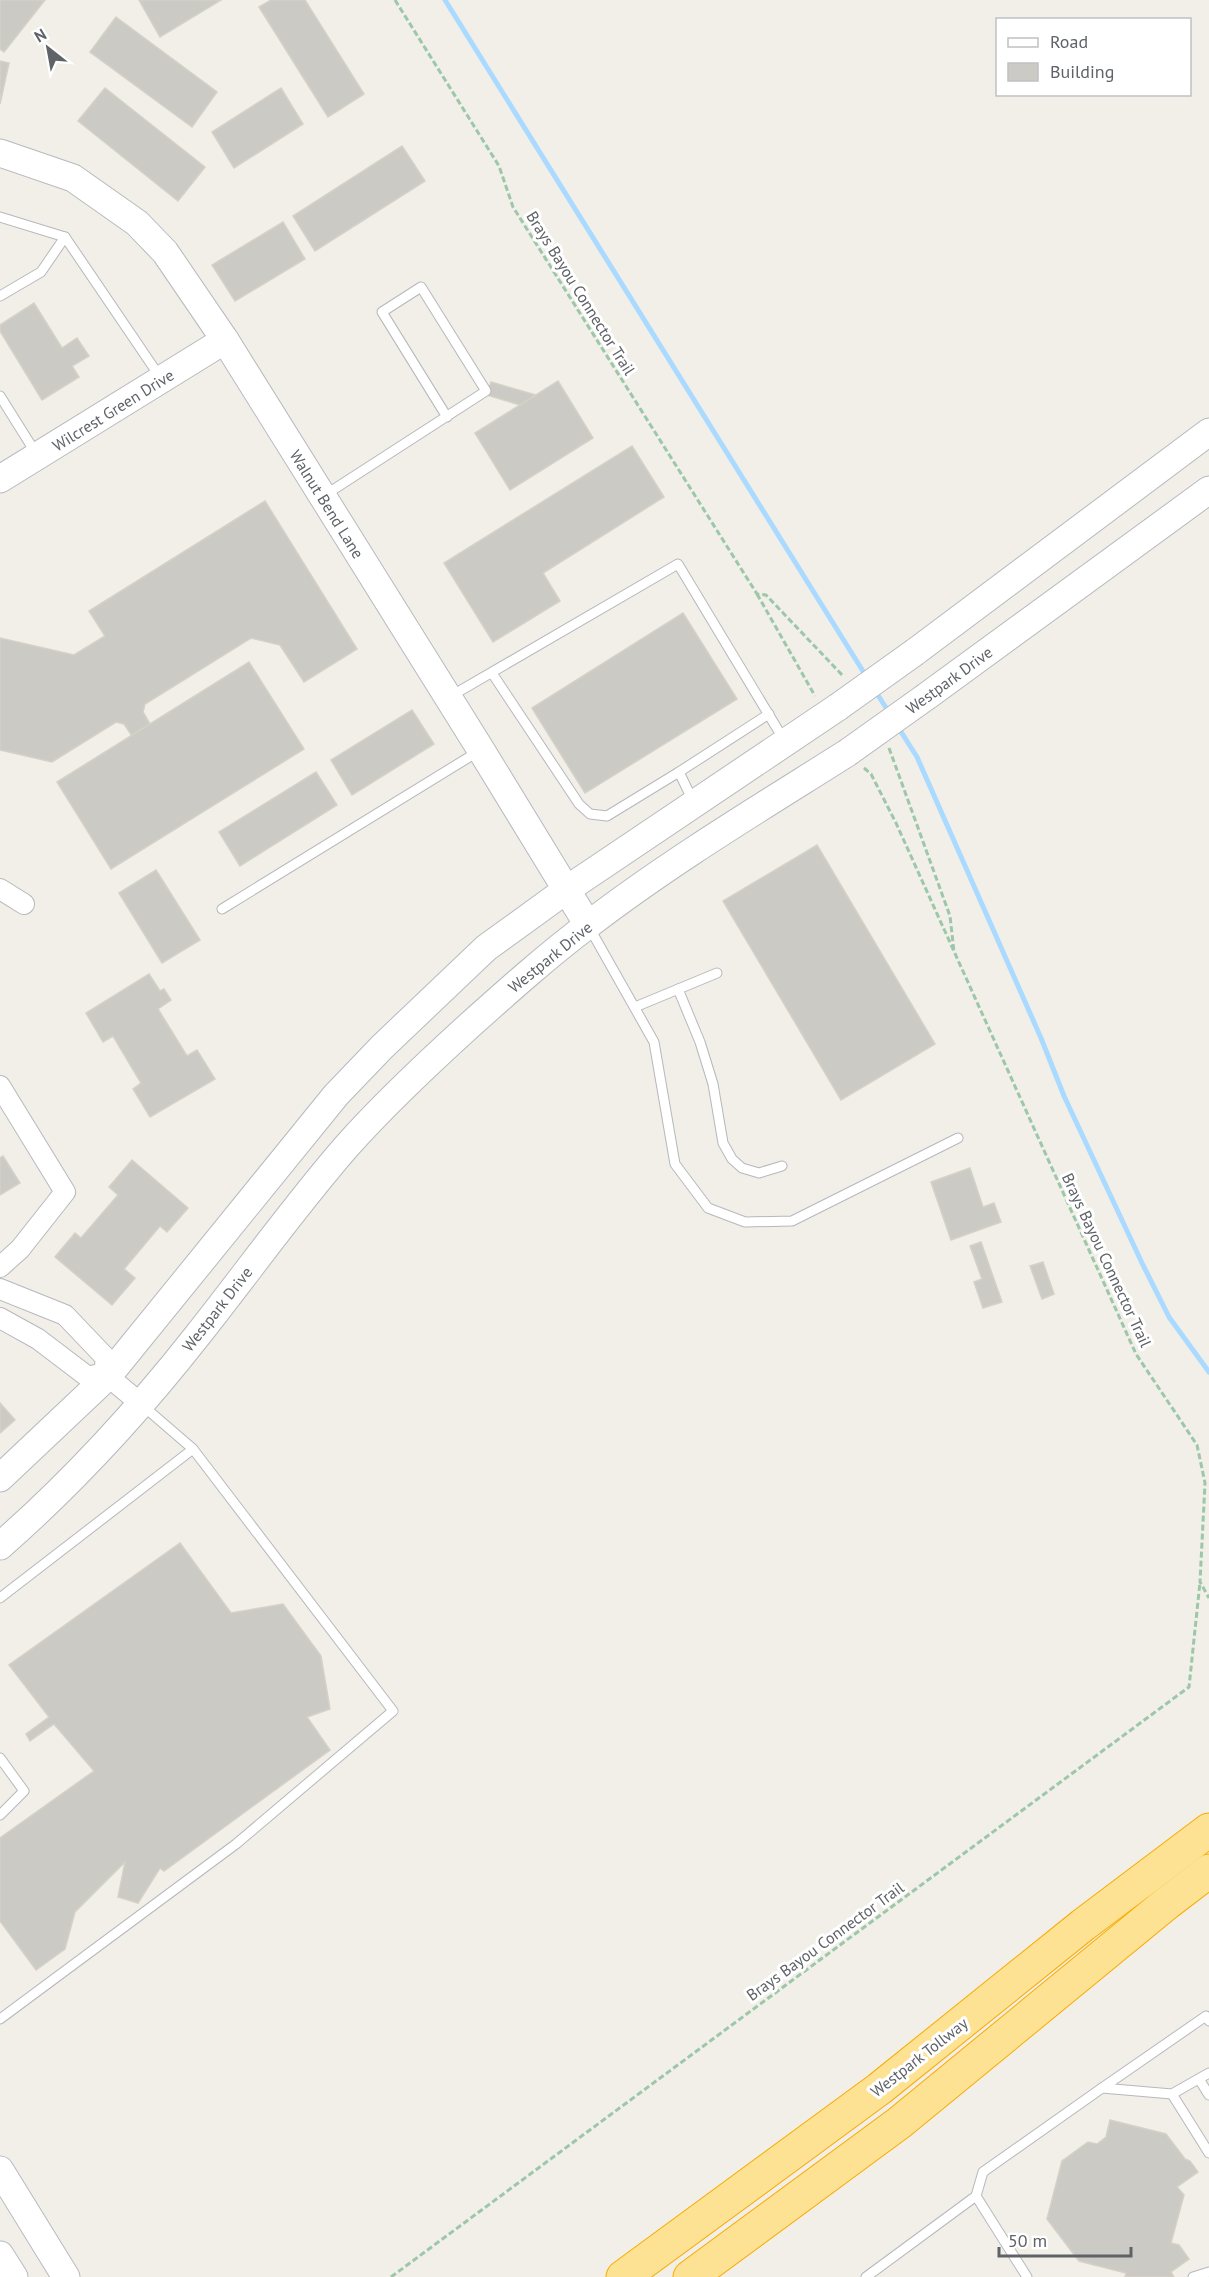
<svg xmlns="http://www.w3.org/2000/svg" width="1209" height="2277" font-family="'PT Sans',sans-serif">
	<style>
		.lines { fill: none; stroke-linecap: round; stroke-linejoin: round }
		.stream { stroke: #aadaff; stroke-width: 5 }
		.building { fill: #cccac5; stroke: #d6d1c6; stroke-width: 1.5 }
		.lane-casing { stroke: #b5b8bc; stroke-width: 11 }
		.street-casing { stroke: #b5b8bc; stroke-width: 22 }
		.secondary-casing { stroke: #b6babf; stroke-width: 29 }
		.highway-casing { stroke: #f9ab00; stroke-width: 35 }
		.path { stroke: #9cc7a9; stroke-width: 3; stroke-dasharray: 6 3; stroke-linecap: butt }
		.lane { stroke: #fff; stroke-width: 9 }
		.street { stroke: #fff; stroke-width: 20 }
		.secondary { stroke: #fff; stroke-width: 27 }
		.highway { stroke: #fde293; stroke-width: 33 }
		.secondary-bridge-casing { stroke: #b6babf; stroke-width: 29; stroke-linecap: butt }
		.secondary-bridge { stroke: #fff; stroke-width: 27 }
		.labels { text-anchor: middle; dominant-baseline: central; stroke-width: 6; stroke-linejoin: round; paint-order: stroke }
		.street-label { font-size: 16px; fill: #5f6368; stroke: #fff }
	</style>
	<rect width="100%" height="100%" fill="#f1efe8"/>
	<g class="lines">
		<g class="stream">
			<path d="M 445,0 L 866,676"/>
			<path d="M 874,689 L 890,714"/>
			<path d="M 898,727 L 917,757 L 1041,1038 L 1064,1096 L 1142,1263 L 1169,1317 L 1209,1372"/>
		</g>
	</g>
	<g class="building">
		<path d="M 0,0 L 45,0 L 4,52 L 0,49 Z"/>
		<path d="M 139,0 L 221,0 L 160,37 Z"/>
		<path d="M 271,0 L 305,0 L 364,94 L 328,117 L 259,7 Z"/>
		<path d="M 116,17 L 217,92 L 192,127 L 90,52 Z"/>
		<path d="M 0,61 L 9,63 L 0,104 Z"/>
		<path d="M 105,88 L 205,167 L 178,201 L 78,121 Z"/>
		<path d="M 281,88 L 303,124 L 234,168 L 212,132 Z"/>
		<path d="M 402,146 L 425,181 L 315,251 L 293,216 Z"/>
		<path d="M 283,222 L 305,259 L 235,301 L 212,265 Z"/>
		<path d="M 34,303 L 62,348 L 77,338 L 89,356 L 72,366 L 79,377 L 42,400 L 0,331 L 0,325 Z"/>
		<path d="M 558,381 L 593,438 L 510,490 L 475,433 Z"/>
		<path d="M 491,382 L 536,395 L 520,405 L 487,395 Z"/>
		<path d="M 632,446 L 664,497 L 543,573 L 560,601 L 493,642 L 444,563 Z"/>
		<path d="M 265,501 L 357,649 L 304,682 L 280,645 L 251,638 L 145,704 L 143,712 L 150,724 L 132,736 L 124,724 L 116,722 L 52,762 L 0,750 L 0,638 L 74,655 L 105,636 L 89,611 Z"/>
		<path d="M 683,613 L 737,699 L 585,793 L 532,708 Z"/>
		<path d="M 249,662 L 304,749 L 111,869 L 57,782 Z"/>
		<path d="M 412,710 L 434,744 L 352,795 L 331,760 Z"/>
		<path d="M 316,772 L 337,805 L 240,866 L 219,832 Z"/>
		<path d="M 817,845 L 935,1044 L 841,1100 L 723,901 Z"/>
		<path d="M 156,870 L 200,940 L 162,963 L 119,893 Z"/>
		<path d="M 149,974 L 160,991 L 164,989 L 171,1000 L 158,1009 L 187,1056 L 197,1050 L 215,1079 L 150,1117 L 133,1089 L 141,1083 L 113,1036 L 103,1042 L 86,1013 Z"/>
		<path d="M 3,1156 L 20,1183 L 0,1195 L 0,1158 Z"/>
		<path d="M 132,1160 L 188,1208 L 167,1232 L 160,1226 L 124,1269 L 135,1278 L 112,1305 L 55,1257 L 75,1233 L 81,1238 L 118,1195 L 109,1187 Z"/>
		<path d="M 970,1168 L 983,1207 L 994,1203 L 1001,1222 L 951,1240 L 931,1182 Z"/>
		<path d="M 981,1242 L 1002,1302 L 983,1308 L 974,1282 L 982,1279 L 970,1246 Z"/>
		<path d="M 1043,1262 L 1054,1294 L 1042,1299 L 1030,1266 Z"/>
		<path d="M 0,1403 L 15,1420 L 0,1433 Z"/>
		<path d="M 180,1543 L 231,1613 L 283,1604 L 321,1656 L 330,1709 L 307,1717 L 330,1750 L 164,1871 L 160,1868 L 138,1903 L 118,1897 L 125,1862 L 75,1912 L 65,1949 L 36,1970 L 0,1921 L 0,1838 L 94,1771 L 54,1724 L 30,1741 L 26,1734 L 49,1717 L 9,1665 Z"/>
		<path d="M 1110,2120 L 1166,2134 L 1185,2159 L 1190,2161 L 1198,2172 L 1177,2187 L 1184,2195 L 1171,2243 L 1179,2245 L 1189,2259 L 1171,2272 L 1174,2277 L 1125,2277 L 1126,2273 L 1079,2261 L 1047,2219 L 1062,2161 L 1088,2142 L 1097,2144 L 1106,2137 Z"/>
	</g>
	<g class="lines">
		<g class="lane-casing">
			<g id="lane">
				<path d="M 0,217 L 65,237 L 160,377"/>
				<path d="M 0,296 L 41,272 L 65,237"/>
				<path d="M 0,396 L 37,455"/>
				<path d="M 325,495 L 486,391 L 421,287 L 382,312 L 447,417"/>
				<path d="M 492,673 L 579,804 L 590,814 L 607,816 L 679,772"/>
				<path d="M 451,696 L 678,564 L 784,740"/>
				<path d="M 693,801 L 679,772 L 769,714"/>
				<path d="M 222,909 L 479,751"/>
				<path d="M 589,927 L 654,1042 L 675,1164 L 708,1208 L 745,1222 L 792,1221 L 958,1138"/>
				<path d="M 678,989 L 700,1042 L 713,1084 L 723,1143 L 732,1159 L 742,1168 L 759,1173 L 782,1166"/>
				<path d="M 635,1007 L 717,973"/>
				<path d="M 0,1598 L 193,1449 L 142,1405"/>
				<path d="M 0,1758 L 24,1791 L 0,1815"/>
				<path d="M 0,2019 L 236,1844 L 393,1711 L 193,1449"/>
				<path d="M 1199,2079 L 1209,2095"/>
				<path d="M 1102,2088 L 1206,2016 L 1209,2021"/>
				<path d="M 1172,2094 L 1209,2153"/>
				<path d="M 976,2196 L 1027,2277"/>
				<path d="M 866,2277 L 976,2196 L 983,2172 L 1102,2088 L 1172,2094 L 1209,2073"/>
				<path d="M 1193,2277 L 1209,2272"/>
			</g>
		</g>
		<g class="street-casing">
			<g id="street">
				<path d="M 0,889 L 24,904"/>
				<path d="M 0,1086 L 65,1192 L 20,1249 L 0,1267"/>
				<path d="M 0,1289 L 65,1315 L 106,1358 L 104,1373"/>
				<path d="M 0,1318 L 38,1339 L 88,1377 L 104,1373"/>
				<path d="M 104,1373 L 140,1403"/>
			</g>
		</g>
		<g class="secondary-casing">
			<g id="secondary">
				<path d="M 0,153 L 73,178 L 137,223 L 165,252 L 225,340 L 481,750 L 588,925"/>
				<path d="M 0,479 L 225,340"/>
				<path d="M 915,652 L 1209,432"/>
				<path d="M 927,696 L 1209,490"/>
				<path d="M 0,1478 L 108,1376 L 336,1095 L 382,1047 L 486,948 L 566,890 L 838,707"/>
				<path d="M 0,1546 C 72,1483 138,1411 197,1336 C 247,1273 293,1208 346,1147 C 385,1103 428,1063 471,1024 C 509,990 547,956 588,925 C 670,862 760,808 847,753"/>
				<path d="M 0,2170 L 66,2277"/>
				<path d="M 0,2255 L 14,2277"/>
			</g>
		</g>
		<g class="highway-casing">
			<g id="highway">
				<path d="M 623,2277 L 879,2089 L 1083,1925 L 1209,1830"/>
				<path d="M 690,2277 L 899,2123 L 1167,1903 L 1209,1871"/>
			</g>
		</g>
		<g class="path">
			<path d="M 395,0 L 499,166 L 513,207 L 757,594 L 766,595 L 844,677"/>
			<path d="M 757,594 L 815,696"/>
			<path d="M 889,748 L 950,916 L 954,952"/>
			<path d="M 864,768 L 871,774 L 896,823 L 1136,1354 L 1197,1445 L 1205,1483 L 1200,1582 L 1209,1598"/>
			<path d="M 391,2277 L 1189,1687 L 1200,1582"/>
		</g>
		<use href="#lane" class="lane"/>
		<use href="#street" class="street"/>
		<use href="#secondary" class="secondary"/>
		<use href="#highway" class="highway"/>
		<g class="secondary-bridge-casing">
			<g id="secondary-bridge">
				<path d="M 838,707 L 915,652"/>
				<path d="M 847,753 L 927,696"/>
			</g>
		</g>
		<use href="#secondary-bridge" class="secondary-bridge"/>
	</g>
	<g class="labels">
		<g class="street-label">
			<text transform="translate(581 293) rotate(58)">Brays Bayou Connector Trail</text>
			<text transform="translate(113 410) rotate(-32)">Wilcrest Green Drive</text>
			<text transform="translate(327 504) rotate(58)">Walnut Bend Lane</text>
			<text transform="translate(949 680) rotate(-36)">Westpark Drive</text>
			<text transform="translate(550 957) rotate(-39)">Westpark Drive</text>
			<text transform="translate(1107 1260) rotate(65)">Brays Bayou Connector Trail</text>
			<text transform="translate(217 1309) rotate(-52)">Westpark Drive</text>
			<text transform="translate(825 1941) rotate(-36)">Brays Bayou Connector Trail</text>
			<text transform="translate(919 2057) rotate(-38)">Westpark Tollway</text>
		</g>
	</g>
	<rect x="996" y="18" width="195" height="78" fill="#ffffff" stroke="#bfc1c3" stroke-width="1.5"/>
	<rect x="1008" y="38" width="30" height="9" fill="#ffffff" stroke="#bfc1c3" stroke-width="1.5"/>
	<text x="1050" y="48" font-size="18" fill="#5f6368">Road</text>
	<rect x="1008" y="63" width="30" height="18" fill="#cccac5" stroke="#bfc1c3" stroke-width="1.5"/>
	<text x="1050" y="78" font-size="18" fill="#5f6368">Building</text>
	<g transform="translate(48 48) rotate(329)" stroke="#ffffff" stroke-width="4.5" paint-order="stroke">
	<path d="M0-4.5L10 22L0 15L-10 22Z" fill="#5f6368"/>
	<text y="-9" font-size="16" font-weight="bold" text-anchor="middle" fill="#5f6368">N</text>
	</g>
	<path d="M999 2247v9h132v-9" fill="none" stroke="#5f6368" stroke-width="3"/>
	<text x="1008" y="2247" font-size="18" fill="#5f6368" stroke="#ffffff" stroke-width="4.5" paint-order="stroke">50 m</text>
</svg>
